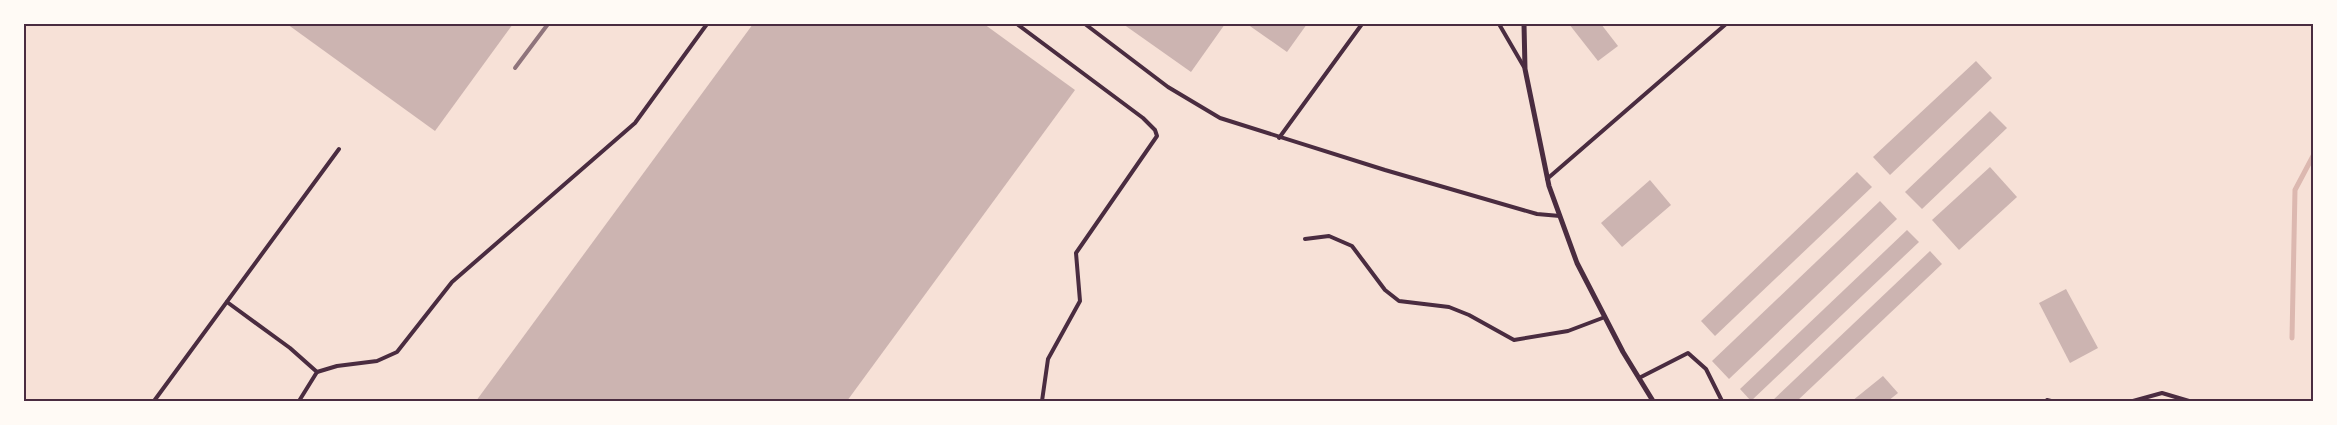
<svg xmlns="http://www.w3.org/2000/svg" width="2337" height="425" font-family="'Sofia Sans Condensed',sans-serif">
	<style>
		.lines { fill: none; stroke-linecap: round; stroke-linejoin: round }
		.stream { stroke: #dcb8b0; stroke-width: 5 }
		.building { fill: #ccb4b1 }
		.service { stroke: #4a2c40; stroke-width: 4 }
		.minor { stroke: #4a2c40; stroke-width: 5 }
		.rail { stroke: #8f747c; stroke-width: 4 }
		.neatline { fill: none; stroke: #4a2c40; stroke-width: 2 }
	</style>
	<rect width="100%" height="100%" fill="#f7e1d7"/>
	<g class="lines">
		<path class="stream" d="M 2292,338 L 2295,190 L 2313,156"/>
	</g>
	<g class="building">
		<path d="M 287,24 L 513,24 L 435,131 Z"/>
		<path d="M 753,24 L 984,24 L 1075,90 L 847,401 L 476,401 Z"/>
		<path d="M 1123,24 L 1225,24 L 1191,72 Z"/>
		<path d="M 1247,24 L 1307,24 L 1287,52 Z"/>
		<path d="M 1569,24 L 1601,24 L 1618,46 L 1598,61 Z"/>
		<path d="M 1976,61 L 1992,78 L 1890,175 L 1873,157 Z"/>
		<path d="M 1990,111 L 2007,128 L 1922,209 L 1905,192 Z"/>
		<path d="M 1990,167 L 2017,197 L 1959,250 L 1932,220 Z"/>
		<path d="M 1857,172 L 1872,187 L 1715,336 L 1701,321 Z"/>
		<path d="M 1650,180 L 1671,205 L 1622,247 L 1601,223 Z"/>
		<path d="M 1880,201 L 1897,219 L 1729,379 L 1712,361 Z"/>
		<path d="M 1907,230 L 1919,242 L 1751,401 L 1740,389 Z"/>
		<path d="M 1930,251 L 1942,264 L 1797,401 L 1772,401 Z"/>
		<path d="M 2066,289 L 2098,348 L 2070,363 L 2039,303 Z"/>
		<path d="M 1883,376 L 1898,393 L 1888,401 L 1852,401 Z"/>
	</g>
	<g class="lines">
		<g class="service">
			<path d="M 1017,24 L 1143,118 L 1155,130 L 1157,136 L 1076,253 L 1080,301 L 1048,359 L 1042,401"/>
			<path d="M 1085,24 L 1168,87 L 1220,118 L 1385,170 L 1537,214 L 1560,216"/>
			<path d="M 1499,24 L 1524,67"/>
			<path d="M 1279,138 L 1362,24"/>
			<path d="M 1547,179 L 1726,24"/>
			<path d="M 1305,239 L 1329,236 L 1352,246 L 1385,290 L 1399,301 L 1449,307 L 1469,315 L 1514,340 L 1568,331 L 1605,317"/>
			<path d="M 227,302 L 290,348 L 317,372 L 299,401"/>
			<path d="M 317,372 L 337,366 L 377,361 L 397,352 L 452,282 L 635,123 L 707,24"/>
			<path d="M 1639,378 L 1688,353 L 1706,369 L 1722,401"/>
			<path d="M 2047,400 L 2051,401"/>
			<path d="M 154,401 L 339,149"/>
			<path d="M 2133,401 L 2162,393 L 2189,401"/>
		</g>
		<path class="minor" d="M 1524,24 L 1525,69 L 1549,186 L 1577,263 L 1623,352 L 1653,401"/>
		<path class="rail" d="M 515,68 L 548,24"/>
	</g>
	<rect width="2337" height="425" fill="none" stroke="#fffaf5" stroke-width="50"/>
	<rect x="25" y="25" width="2287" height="375" class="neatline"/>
</svg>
